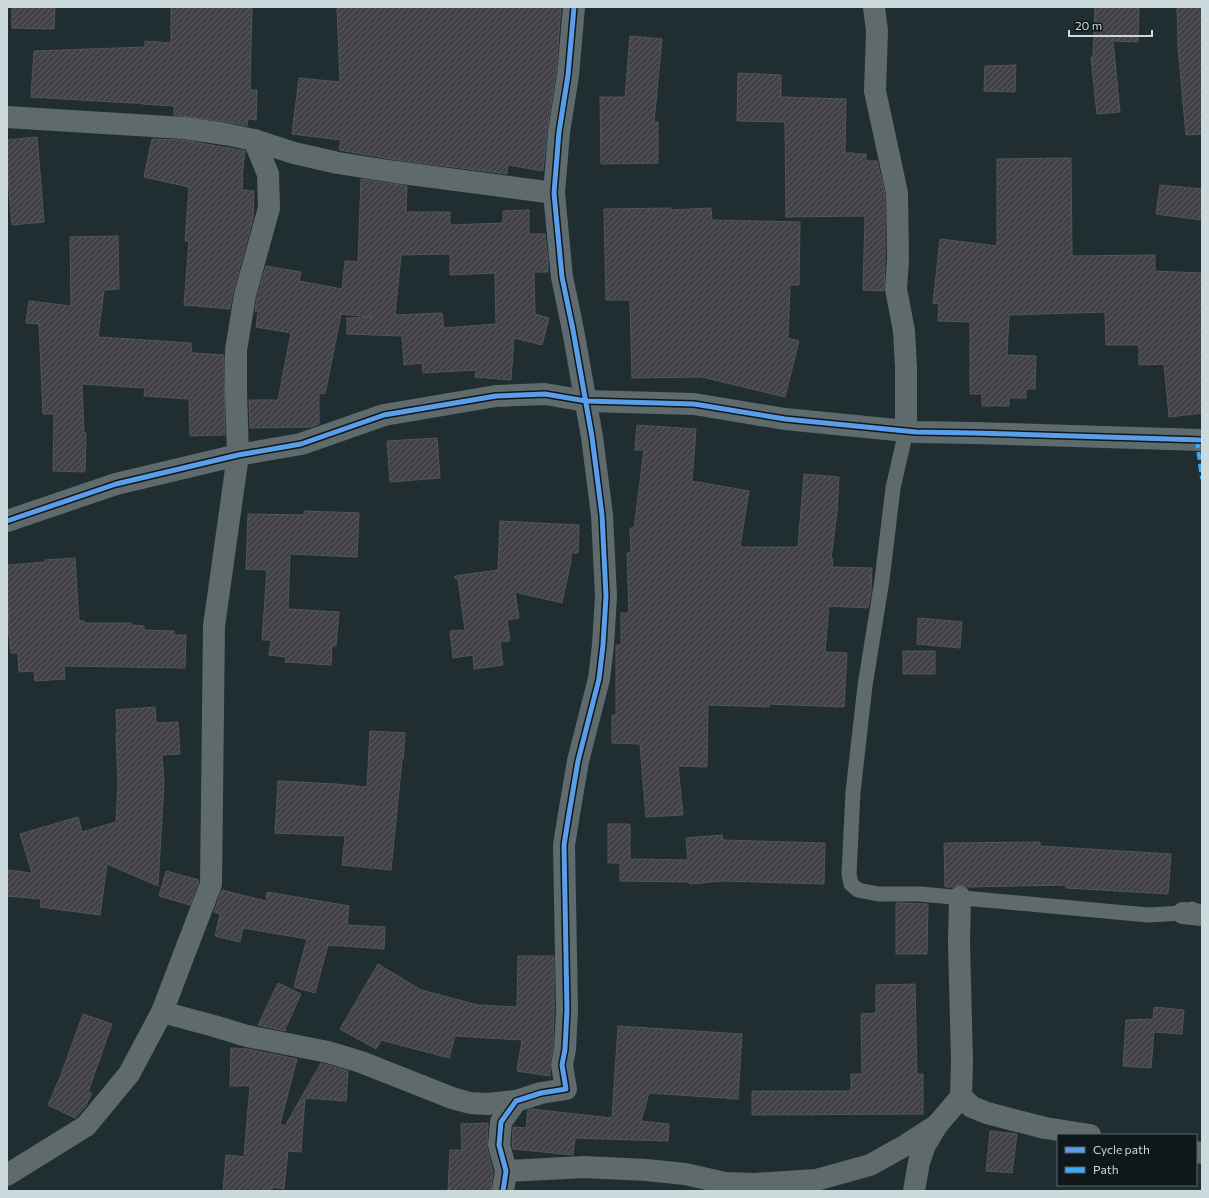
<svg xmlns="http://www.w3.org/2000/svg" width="1209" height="1198" font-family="Commissioner,sans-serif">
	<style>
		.building { fill: url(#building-hatch); stroke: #525559; fill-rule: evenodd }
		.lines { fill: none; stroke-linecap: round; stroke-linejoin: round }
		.service { stroke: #5f6a6d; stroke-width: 15 }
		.minor { stroke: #5f6a6d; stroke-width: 22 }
		.quiet { stroke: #3fa9f5; stroke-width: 4; stroke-dasharray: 8 4; stroke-linecap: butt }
		.cycleway-casing { stroke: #0e171a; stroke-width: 8 }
		.cycleway { stroke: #5a9eea; stroke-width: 5 }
	</style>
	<defs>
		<pattern id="building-hatch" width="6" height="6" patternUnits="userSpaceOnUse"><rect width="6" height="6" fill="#434148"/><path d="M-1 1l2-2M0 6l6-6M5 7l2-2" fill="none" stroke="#5d5c62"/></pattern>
	</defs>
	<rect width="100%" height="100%" fill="#212e31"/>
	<g class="building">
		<path d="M 12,7 L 55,7 L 54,29 L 12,28 Z"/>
		<path d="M 171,7 L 252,7 L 250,90 L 257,90 L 256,120 L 248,119 L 247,126 L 227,122 L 174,115 L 174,106 L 142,104 L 142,103 L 131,103 L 31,97 L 34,51 L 145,47 L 145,41 L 171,43 Z"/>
		<path d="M 337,7 L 561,7 L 556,73 L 547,130 L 543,171 L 508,165 L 507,174 L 397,160 L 339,150 L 341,140 L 292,134 L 299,78 L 340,82 Z"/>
		<path d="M 1095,7 L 1139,7 L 1138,42 L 1113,41 L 1120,112 L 1097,114 L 1091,57 L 1093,57 Z"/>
		<path d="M 1177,7 L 1202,7 L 1202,134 L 1186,135 L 1178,46 Z"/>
		<path d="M 630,36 L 662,39 L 654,122 L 658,122 L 658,163 L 601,164 L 600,97 L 625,97 Z"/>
		<path d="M 1016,65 L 1015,92 L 984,91 L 985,66 Z"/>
		<path d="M 738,73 L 781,75 L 781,97 L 846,99 L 845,153 L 854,153 L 854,154 L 866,154 L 866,161 L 877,161 L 885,194 L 885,259 L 884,291 L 863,290 L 865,216 L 786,217 L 785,122 L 737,121 Z"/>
		<path d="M 37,137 L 44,222 L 12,225 L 7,167 L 7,140 Z"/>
		<path d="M 152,139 L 183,140 L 245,151 L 242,177 L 243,177 L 242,190 L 254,191 L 253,219 L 233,292 L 230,309 L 184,305 L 189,241 L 185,241 L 189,187 L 144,177 Z"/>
		<path d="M 1071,158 L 1072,256 L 1155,255 L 1155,271 L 1202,273 L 1202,413 L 1169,417 L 1164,364 L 1139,365 L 1139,345 L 1106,345 L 1105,312 L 1009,315 L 1007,355 L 1036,356 L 1035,389 L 1026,389 L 1026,398 L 1009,398 L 1009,406 L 982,406 L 982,394 L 970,394 L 970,322 L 938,321 L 939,304 L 933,303 L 940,239 L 997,246 L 997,159 Z"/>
		<path d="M 361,179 L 407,186 L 406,212 L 450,212 L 450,225 L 503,223 L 503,211 L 529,210 L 529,234 L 545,234 L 548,260 L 548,272 L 534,272 L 535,314 L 549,318 L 542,345 L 514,338 L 511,380 L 475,377 L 476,370 L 423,373 L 422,363 L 404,365 L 402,336 L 347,334 L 347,318 L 373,317 L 341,314 L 325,394 L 319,393 L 319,424 L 311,427 L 250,428 L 249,400 L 278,400 L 291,333 L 256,327 L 258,311 L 255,311 L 257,298 L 266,266 L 301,272 L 299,281 L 342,289 L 345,261 L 358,262 ZM 450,254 L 450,275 L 495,273 L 496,324 L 444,328 L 442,313 L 395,315 L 401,255 Z"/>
		<path d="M 1160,185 L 1202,189 L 1202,220 L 1156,214 Z"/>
		<path d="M 671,208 L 671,210 L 711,208 L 712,220 L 800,222 L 799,285 L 790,285 L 788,338 L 799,341 L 785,397 L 702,377 L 632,378 L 630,300 L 606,300 L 604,209 Z"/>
		<path d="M 118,236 L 119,289 L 104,290 L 98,337 L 191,343 L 192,353 L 224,355 L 225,435 L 190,436 L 189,399 L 144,396 L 145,388 L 82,384 L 84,433 L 86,433 L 85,472 L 53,471 L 54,414 L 43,414 L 39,324 L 26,323 L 29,301 L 71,306 L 70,237 Z"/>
		<path d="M 637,425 L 696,429 L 692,481 L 749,491 L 740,547 L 798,547 L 804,474 L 839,477 L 837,512 L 831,559 L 833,559 L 832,567 L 872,568 L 871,592 L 868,608 L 829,606 L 825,652 L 847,653 L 844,707 L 769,704 L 769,707 L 708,705 L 707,767 L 678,766 L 683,815 L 646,817 L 640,744 L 612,743 L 612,715 L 616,715 L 616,645 L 621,645 L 621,613 L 629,613 L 627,553 L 631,553 L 630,528 L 634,528 L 644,450 L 635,450 Z"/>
		<path d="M 437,438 L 440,478 L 390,482 L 387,441 Z"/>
		<path d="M 304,511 L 359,513 L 357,557 L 290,554 L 288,609 L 339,612 L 336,646 L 332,646 L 331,665 L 285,662 L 286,657 L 269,655 L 271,640 L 262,640 L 267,570 L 246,569 L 248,514 L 304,515 Z"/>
		<path d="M 500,521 L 579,525 L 578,553 L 571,553 L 571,561 L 562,603 L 515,592 L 519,618 L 507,620 L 510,641 L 500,642 L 503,665 L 474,669 L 473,655 L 453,658 L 450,631 L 465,630 L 458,579 L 455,578 L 455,576 L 498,570 Z"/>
		<path d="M 75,558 L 79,621 L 84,621 L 84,623 L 131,623 L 131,625 L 144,626 L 144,630 L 174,631 L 174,635 L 186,635 L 185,668 L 64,666 L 65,679 L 35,681 L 34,671 L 19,672 L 18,653 L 11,653 L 8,627 L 9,626 L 7,590 L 7,565 L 45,562 L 45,560 Z"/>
		<path d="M 918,618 L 962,622 L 960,648 L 917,644 Z"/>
		<rect x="903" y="651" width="32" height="23"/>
		<path d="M 155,707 L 156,723 L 178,722 L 180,754 L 162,755 L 164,782 L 158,886 L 107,864 L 100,915 L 40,907 L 41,899 L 7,896 L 7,870 L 32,873 L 20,834 L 78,817 L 82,832 L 116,822 L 118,785 L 116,733 L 117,733 L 116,710 Z"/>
		<path d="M 370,731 L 405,733 L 403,760 L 402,760 L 391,870 L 342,865 L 345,836 L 275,833 L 278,781 L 336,784 L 367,787 Z"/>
		<path d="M 608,824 L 630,824 L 630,859 L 688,860 L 686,838 L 722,835 L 723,840 L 825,843 L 824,884 L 723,881 L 690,884 L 689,882 L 620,881 L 620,863 L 608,863 Z"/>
		<path d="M 1040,842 L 1040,846 L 1171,854 L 1168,894 L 1066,888 L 1066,885 L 967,887 L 960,885 L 953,887 L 945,887 L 944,843 Z"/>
		<path d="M 166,871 L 199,880 L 190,905 L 159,896 Z"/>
		<path d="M 222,890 L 266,901 L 267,892 L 349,906 L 347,925 L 385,927 L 384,949 L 328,945 L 315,993 L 294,987 L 307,939 L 243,928 L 240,942 L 215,936 L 220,914 L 214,912 Z"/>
		<path d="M 896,903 L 928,904 L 927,954 L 896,954 Z"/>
		<path d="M 518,956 L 554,956 L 554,1010 L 553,1048 L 550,1063 L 550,1076 L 517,1071 L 522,1040 L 455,1036 L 449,1058 L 381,1040 L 376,1049 L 340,1029 L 378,964 L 421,990 L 478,1005 L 517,1007 Z"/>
		<path d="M 278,983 L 301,994 L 286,1027 L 285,1031 L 258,1025 Z"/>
		<path d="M 915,984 L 917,1074 L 923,1074 L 923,1114 L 752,1115 L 752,1091 L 851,1091 L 851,1074 L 862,1074 L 861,1014 L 876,1013 L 876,985 Z"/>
		<path d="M 1154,1007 L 1184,1010 L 1182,1034 L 1154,1032 L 1151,1068 L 1123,1066 L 1126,1020 L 1153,1019 Z"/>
		<path d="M 83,1014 L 112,1024 L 88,1092 L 92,1093 L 85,1107 L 75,1118 L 48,1105 L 61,1075 Z"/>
		<path d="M 618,1026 L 742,1034 L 738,1099 L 649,1093 L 641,1121 L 669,1124 L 668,1141 L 575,1138 L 573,1155 L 513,1149 L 512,1144 L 513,1127 L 526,1128 L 528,1110 L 531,1109 L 612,1118 Z"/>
		<path d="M 231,1048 L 248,1049 L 297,1059 L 280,1124 L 285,1126 L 321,1063 L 348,1071 L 346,1101 L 305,1098 L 301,1152 L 288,1151 L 284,1189 L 272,1187 L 272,1191 L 223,1191 L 226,1155 L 244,1157 L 250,1086 L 230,1086 Z"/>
		<path d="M 488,1123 L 487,1148 L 493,1172 L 491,1191 L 448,1191 L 450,1150 L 462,1150 L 461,1124 Z"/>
		<path d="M 990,1131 L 1017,1134 L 1012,1173 L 986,1171 Z"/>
	</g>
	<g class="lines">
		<path class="service" d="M 906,431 L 893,488 L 882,580 L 865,686 L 853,792 L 849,874 L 851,884 L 858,890 L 878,894 L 920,894 L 1148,915 L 1183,913 L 1192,909"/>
		<g class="minor">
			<path d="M 874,7 L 877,31 L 875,91 L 897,193 L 898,259 L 896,289 L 904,331 L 906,368 L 906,431"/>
			<path d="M 7,117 L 184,128 L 225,134 L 254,140 L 294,153 L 338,163 L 395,172 L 554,193"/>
			<path d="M 7,521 L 116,484 L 238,455 L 301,444 L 384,415 L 496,396 L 545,394 L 586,401 L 694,404 L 785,419 L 916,432 L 974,433 L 1202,440"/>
			<path d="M 1183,913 L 1202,915"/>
			<path d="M 162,1012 L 214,1026 L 247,1036 L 328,1052 L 361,1062 L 452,1098 L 470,1103 L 487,1104 L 516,1101"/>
			<path d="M 961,1097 L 972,1107 L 987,1113 L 1045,1128 L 1090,1135"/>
			<path d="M 1196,1152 L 1202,1153"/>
			<path d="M 506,1171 L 584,1167 L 646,1170 L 685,1174 L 725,1183 L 754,1184 L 816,1180 L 870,1165 L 906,1145 L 937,1125"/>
			<path d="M 7,1175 L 86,1126 L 129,1074 L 162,1012 L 211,884 L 214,626 L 238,455 L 236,392 L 236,350 L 245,295 L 269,208 L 268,174 L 254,140"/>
			<path d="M 503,1191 L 506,1171 L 499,1145 L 501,1122 L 516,1101 L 541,1093 L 566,1089 L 562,1065 L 565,1049 L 567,1010 L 564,845 L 569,814 L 578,761 L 599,679 L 603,645 L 606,596 L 602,515 L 592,437 L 573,330 L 562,277 L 554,193 L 559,132 L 568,75 L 574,7"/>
			<path d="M 914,1191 L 919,1162 L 925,1145 L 937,1125 L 961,1097 L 962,1061 L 959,943 L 960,897"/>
		</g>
		<path class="quiet" d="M 1197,440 L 1202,479"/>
		<g class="cycleway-casing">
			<g id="cycleway">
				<path d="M 7,521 L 116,484 L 238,455 L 301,444 L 384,415 L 496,396 L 545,394 L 586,401 L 694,404 L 785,419 L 916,432 L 974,433 L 1202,440"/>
				<path d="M 503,1191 L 506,1171 L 499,1145 L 501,1122 L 516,1101 L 541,1093 L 566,1089 L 562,1065 L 565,1049 L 567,1010 L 564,845 L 569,814 L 578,761 L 599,679 L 603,645 L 606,596 L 602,515 L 592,437 L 573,330 L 562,277 L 554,193 L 559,132 L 568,75 L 574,7"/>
			</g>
		</g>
		<use href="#cycleway" class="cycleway"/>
	</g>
	<rect width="1209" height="1198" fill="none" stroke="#cddadd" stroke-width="16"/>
	<rect x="1057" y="1134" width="140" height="52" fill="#0e171a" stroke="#5a6568"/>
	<rect x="1065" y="1147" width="20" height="6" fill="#5a9eea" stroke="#5a6568"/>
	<text x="1093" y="1154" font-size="12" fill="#cddadd">Cycle path</text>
	<rect x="1065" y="1167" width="20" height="6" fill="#3fa9f5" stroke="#5a6568"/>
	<text x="1093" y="1174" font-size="12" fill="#cddadd">Path</text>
	<path d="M1069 30v6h83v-6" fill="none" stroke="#cddadd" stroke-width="2"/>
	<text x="1075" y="30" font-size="12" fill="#cddadd" stroke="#0e171a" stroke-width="3" paint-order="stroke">20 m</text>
</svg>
